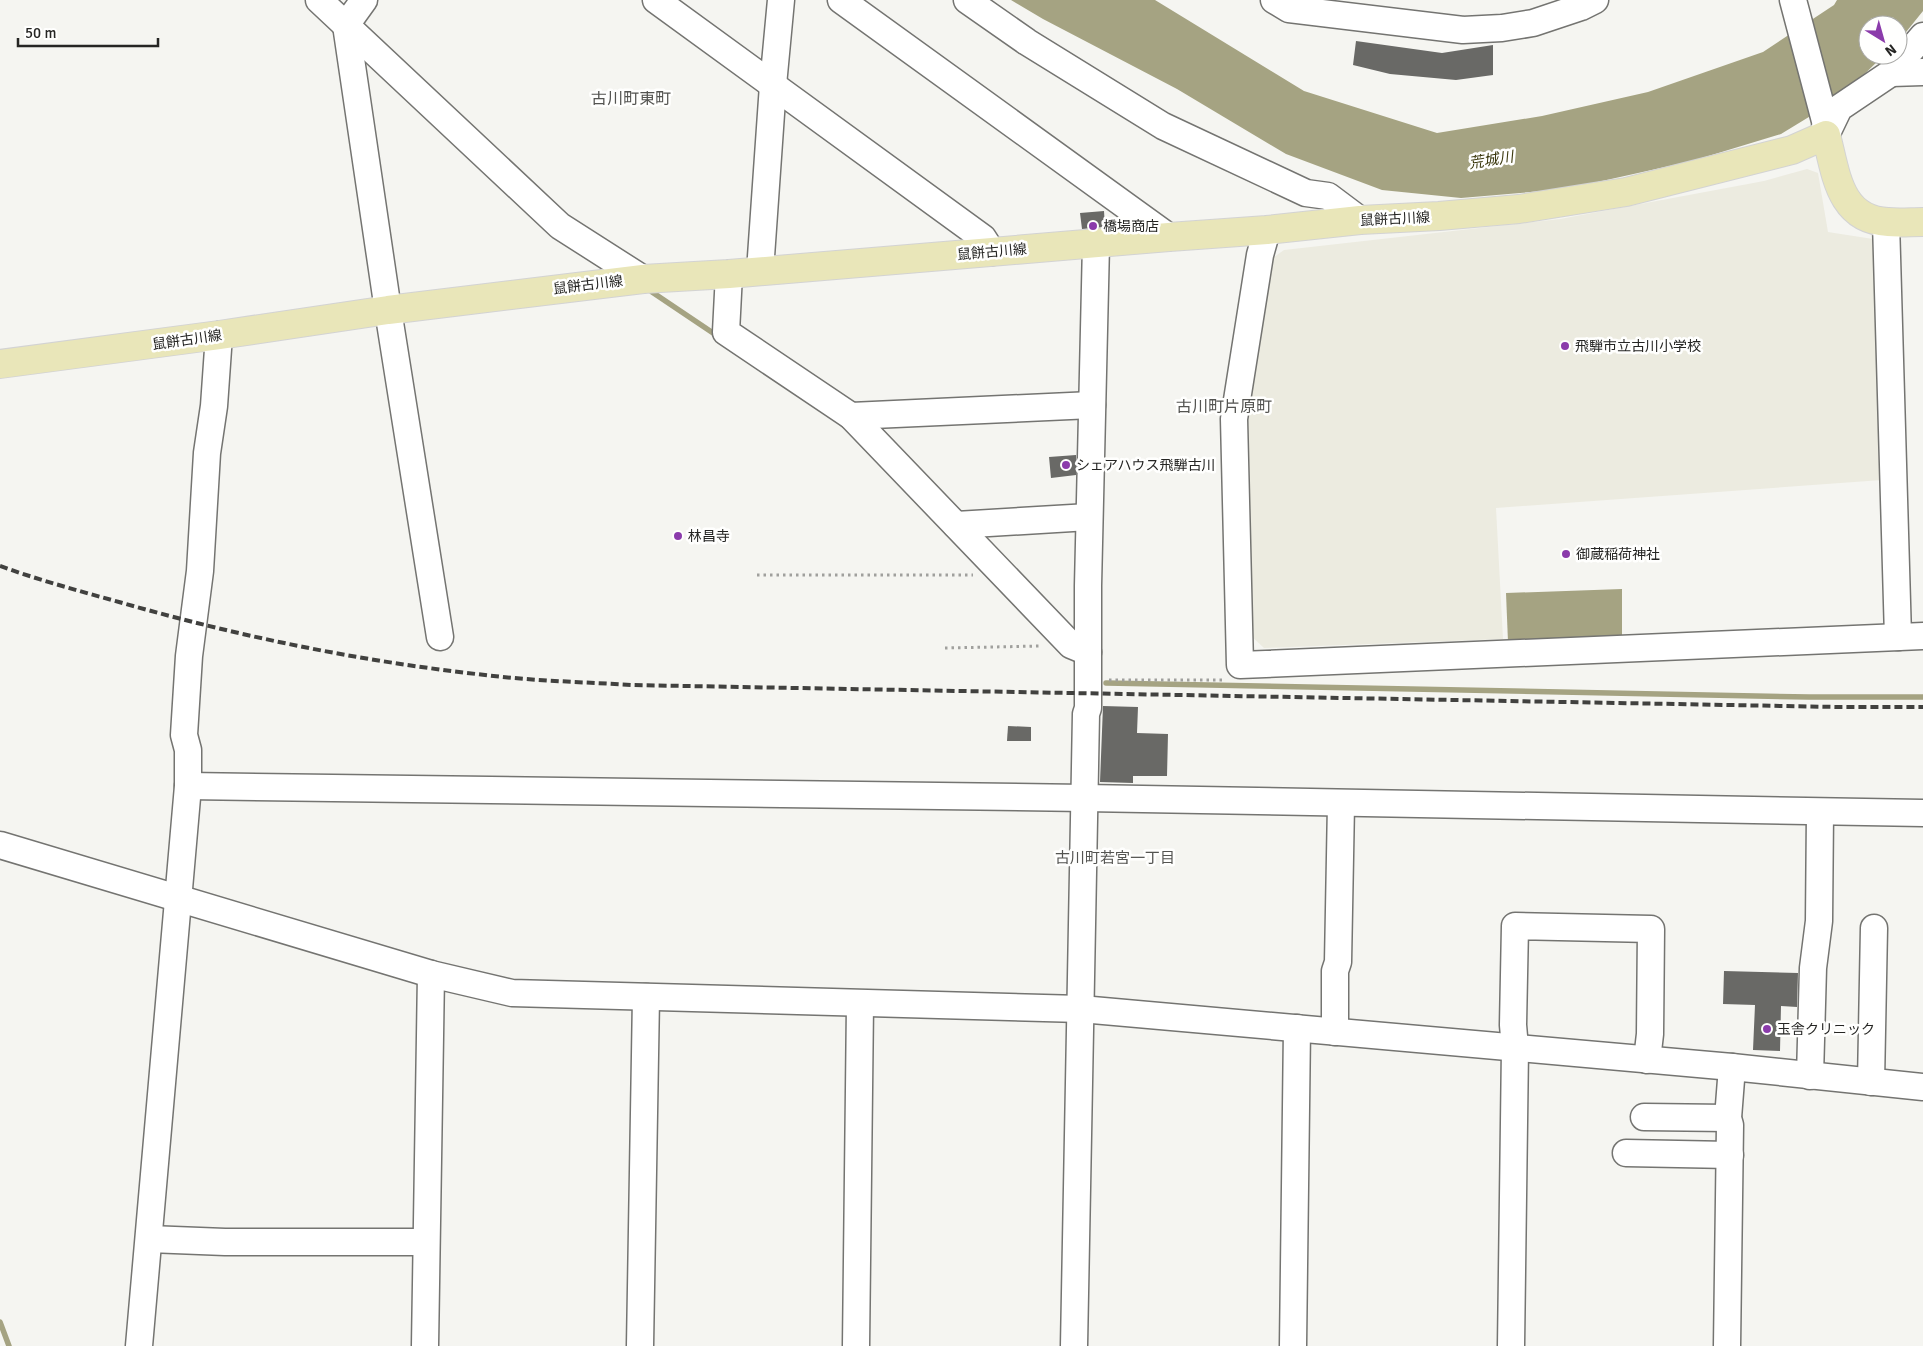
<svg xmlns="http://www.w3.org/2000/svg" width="1923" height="1346" font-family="Signika,'Noto Sans JP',sans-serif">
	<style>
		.built { fill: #ecebe0 }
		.water { fill: #a5a382 }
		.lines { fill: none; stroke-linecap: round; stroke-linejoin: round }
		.stream { stroke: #a5a382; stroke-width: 5.5 }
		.building { fill: #696966 }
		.minor-casing { stroke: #747471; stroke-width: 29 }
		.major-casing { stroke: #d3d3d3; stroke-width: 30 }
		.path { stroke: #a0a09d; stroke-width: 3; stroke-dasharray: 2.5 4; stroke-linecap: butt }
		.minor { stroke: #fff; stroke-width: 26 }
		.major { stroke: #e9e6b9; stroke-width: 28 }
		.rail { stroke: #41413f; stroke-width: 4; stroke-dasharray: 8 4; stroke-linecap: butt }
		.poi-dot { fill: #8b3bab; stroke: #fffffe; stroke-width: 2 }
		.labels { text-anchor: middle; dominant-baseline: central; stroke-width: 5; stroke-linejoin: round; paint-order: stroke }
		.street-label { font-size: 14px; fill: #252523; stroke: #fffffe }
		.poi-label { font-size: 14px; fill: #252523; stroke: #fffffe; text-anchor: start }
		.water-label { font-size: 15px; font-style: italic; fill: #3d3a0f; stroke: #fffffe }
		.neighbourhood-label { font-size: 15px; fill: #545451; stroke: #fffffe }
		.quarter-label { font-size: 16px; fill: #545451; stroke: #fffffe }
	</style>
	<rect width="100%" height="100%" fill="#f5f5f1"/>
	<path class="built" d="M 1807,169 L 1818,173 L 1828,232 L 1873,239 L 1882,480 L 1496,508 L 1503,639 L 1264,648 L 1248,633 L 1240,429 L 1267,262 L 1284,250 L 1560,219 L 1764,181 Z"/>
	<g class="water">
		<path d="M 1011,0 L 1155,0 L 1304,91 L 1437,133 L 1542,116 L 1648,92 L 1763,52 L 1834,5 L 1837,0 L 1923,0 L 1923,11 L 1898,42 L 1898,25 L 1868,25 L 1868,55 L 1884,55 L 1840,98 L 1781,134 L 1692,161 L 1566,189 L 1461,198 L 1382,190 L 1286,154 L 1177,89 L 1043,19 Z"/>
		<path d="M 1622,589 L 1622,637 L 1508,642 L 1506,593 Z"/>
	</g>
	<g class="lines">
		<g class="stream">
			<path d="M 652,292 L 719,337"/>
			<path d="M 1106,683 L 1809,697 L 1923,697"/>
			<path d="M 0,1322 L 9,1346"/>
		</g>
	</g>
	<g class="building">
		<path d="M 1356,41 L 1442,53 L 1493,45 L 1493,75 L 1456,80 L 1390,74 L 1353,65 Z"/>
		<path d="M 1104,211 L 1105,227 L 1082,229 L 1080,213 Z"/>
		<path d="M 1076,455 L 1076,475 L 1051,478 L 1049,457 Z"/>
		<path d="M 1103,706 L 1138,707 L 1137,733 L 1168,734 L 1167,776 L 1133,776 L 1133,783 L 1100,782 Z"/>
		<path d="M 1008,726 L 1031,727 L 1031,741 L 1007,741 Z"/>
		<path d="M 1724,971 L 1798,973 L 1797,1007 L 1781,1006 L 1780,1051 L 1753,1050 L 1755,1005 L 1723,1004 Z"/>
	</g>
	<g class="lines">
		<g class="minor-casing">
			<g id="minor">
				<path d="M 319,0 L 560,226 L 643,279"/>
				<path d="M 364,0 L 346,25 L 388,310 L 440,637"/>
				<path d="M 656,0 L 983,238 L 992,252"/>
				<path d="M 841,0 L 1169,237"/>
				<path d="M 967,0 L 1027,42 L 1163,126 L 1306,193 L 1328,196 L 1360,220"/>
				<path d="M 1274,0 L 1289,9 L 1463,30 L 1502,28 L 1533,23 L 1581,7 L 1595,0"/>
				<path d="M 1793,0 L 1825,121 L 1826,135"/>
				<path d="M 1891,73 L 1923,72"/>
				<path d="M 1826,135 L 1839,108 L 1891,73 L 1923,36"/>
				<path d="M 1886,222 L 1898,637"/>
				<path d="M 1267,230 L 1260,255 L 1234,419 L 1240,665 L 1923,636"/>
				<path d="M 760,271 L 773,85 L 781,0"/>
				<path d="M 729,274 L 726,332 L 851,416 L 1071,645 L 1088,652"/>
				<path d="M 851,416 L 1092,405"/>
				<path d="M 956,525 L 1089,517"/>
				<path d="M 188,786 L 1085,798 L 1923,813"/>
				<path d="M 0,845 L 431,974 L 512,993 L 1081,1009 L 1732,1067 L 1923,1087"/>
				<path d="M 1335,1032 L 1335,971 L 1338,962 L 1341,804"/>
				<path d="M 1810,1076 L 1813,968 L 1819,921 L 1820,812"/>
				<path d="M 1871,1082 L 1874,928"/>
				<path d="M 1644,1117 L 1728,1118"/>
				<path d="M 1626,1153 L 1730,1155"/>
				<path d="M 149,1239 L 225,1242 L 426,1242"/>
				<path d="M 139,1346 L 188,786 L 188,750 L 184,735 L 189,656 L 200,571 L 207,453 L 214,406 L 219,335"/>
				<path d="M 425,1346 L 431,974"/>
				<path d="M 640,1346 L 646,997"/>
				<path d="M 856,1346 L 860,1004"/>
				<path d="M 1074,1346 L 1086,714 L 1088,708 L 1088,586 L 1096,244"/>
				<path d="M 1293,1346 L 1297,1028"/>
				<path d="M 1511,1346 L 1515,1048 L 1513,1025 L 1515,926 L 1651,929 L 1650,1034 L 1647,1060"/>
				<path d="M 1727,1346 L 1730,1125 L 1728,1118 L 1732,1067"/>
			</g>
		</g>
		<g class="major-casing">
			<path id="major" d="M 0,364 L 219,335 L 388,310 L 643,279 L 729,274 L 1169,237 L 1267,230 L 1360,220 L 1439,216 L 1519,209 L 1626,192 L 1792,150 L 1826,135 C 1836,173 1839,220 1888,222 C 1899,223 1911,222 1923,222"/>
		</g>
		<g class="path">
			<path d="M 757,575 L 973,575"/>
			<path d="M 945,648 L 1040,646"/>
			<path d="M 1109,680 L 1225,680"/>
		</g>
		<use href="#minor" class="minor"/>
		<use href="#major" class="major"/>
		<path class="rail" d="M 0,566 C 39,580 79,591 119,602 C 241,637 359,661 485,675 C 534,681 583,682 632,685 L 1838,707 L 1923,707"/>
	</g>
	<g class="poi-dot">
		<circle cx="1093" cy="226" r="5"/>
		<circle cx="1565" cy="346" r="5"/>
		<circle cx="1066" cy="465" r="5"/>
		<circle cx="678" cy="536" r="5"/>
		<circle cx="1566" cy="554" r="5"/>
		<circle cx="1767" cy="1029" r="5"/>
	</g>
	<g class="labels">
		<g class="street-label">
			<text transform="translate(1395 219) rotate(-3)">鼠餅古川線</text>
			<text transform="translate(992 252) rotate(-5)">鼠餅古川線</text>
			<text transform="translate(588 285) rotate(-7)">鼠餅古川線</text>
			<text transform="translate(187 340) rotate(-8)">鼠餅古川線</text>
		</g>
		<g class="poi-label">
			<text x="1103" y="226">橋場商店</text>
			<text x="1575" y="346">飛騨市立古川小学校</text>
			<text x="1076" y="465">シェアハウス飛騨古川</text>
			<text x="688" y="536">林昌寺</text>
			<text x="1576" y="554">御蔵稲荷神社</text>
			<text x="1777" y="1029">玉舎クリニック</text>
		</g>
		<g class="water-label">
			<text transform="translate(1491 160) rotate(-9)">荒城川</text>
		</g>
		<g class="neighbourhood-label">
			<text x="1115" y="858">古川町若宮一丁目</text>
		</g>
		<g class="quarter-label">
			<text x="631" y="99">古川町東町</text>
			<text x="1224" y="407">古川町片原町</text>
		</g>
	</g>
	<g transform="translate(1883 40) rotate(143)"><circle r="24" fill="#fffffe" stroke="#a8a8a6"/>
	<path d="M0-4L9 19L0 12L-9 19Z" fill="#8b3bab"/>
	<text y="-8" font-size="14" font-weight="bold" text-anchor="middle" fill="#252523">N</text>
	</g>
	<path d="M18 38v8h140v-8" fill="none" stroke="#252523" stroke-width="2.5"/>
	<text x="25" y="38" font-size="15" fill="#252523" stroke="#fffffe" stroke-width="4" paint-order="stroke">50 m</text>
</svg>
